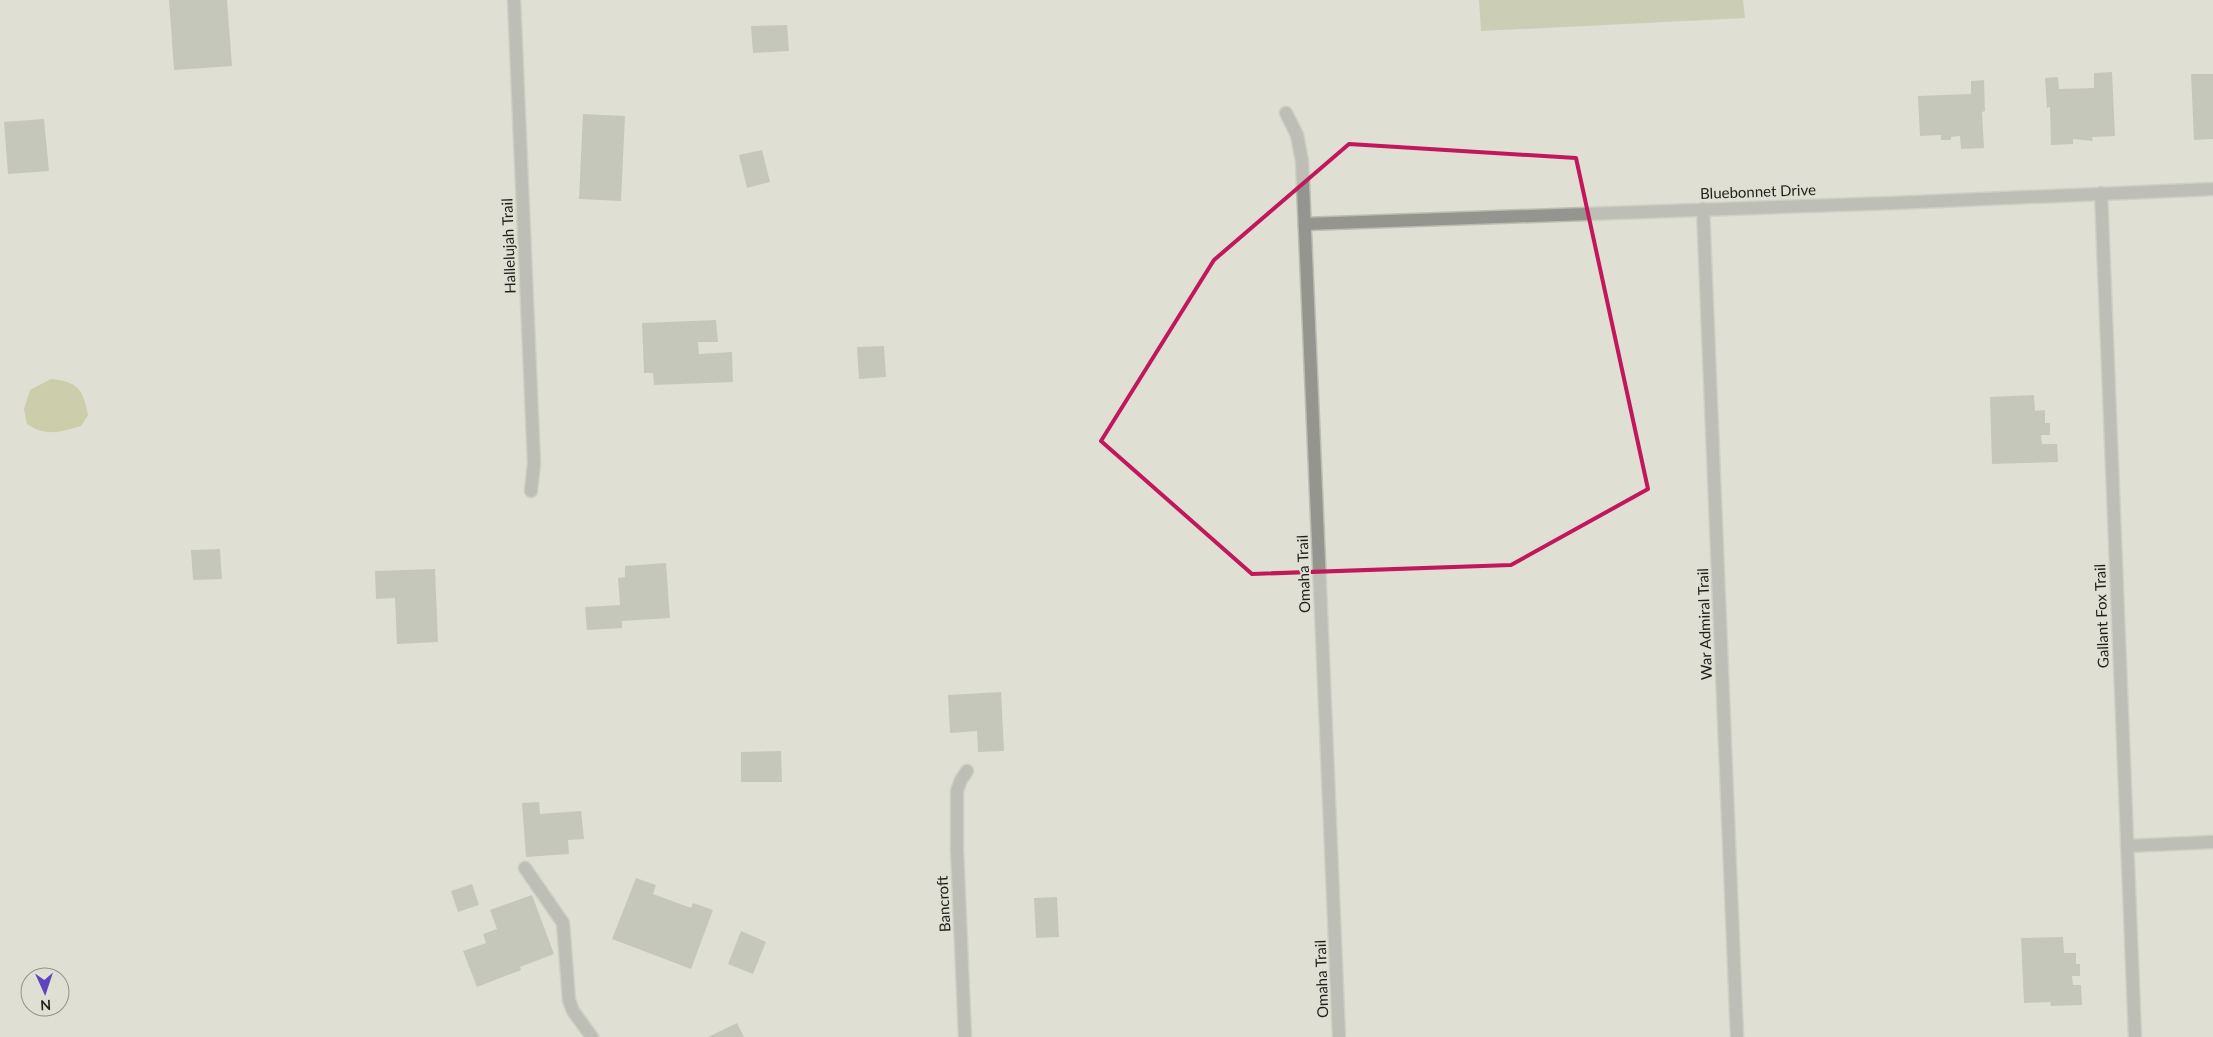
<svg xmlns="http://www.w3.org/2000/svg" width="2213" height="1037" font-family="Lato,sans-serif">
	<style>
		.green { fill: #b5b690 }
		.water { fill: #b5b579 }
		.building { fill: #a9a99d }
		.lines { fill: none; stroke-linecap: round; stroke-linejoin: round }
		.minor-casing { stroke: #bcbdb2; stroke-width: 15 }
		.minor { stroke: #959590; stroke-width: 12 }
		.marked { fill: none; stroke: #c2185b; stroke-width: 4; stroke-linejoin: round }
		.labels { text-anchor: middle; dominant-baseline: central; stroke-width: 4; stroke-linejoin: round; paint-order: stroke }
		.street-label { font-size: 15px; fill: #1f1f1b; stroke: #dfe0d3 }
	</style>
	<rect width="100%" height="100%" fill="#dfe0d3"/>
	<path class="green" d="M 1479,0 L 1743,0 L 1745,18 L 1481,31 Z"/>
	<path class="water" d="M 51,379 C 78,382 83,389 88,415 L 81,426 C 61,432 46,437 27,424 L 24,409 L 30,390 Z"/>
	<g class="building">
		<path d="M 169,0 L 227,0 L 232,66 L 174,70 Z"/>
		<path d="M 787,25 L 789,51 L 753,53 L 751,26 Z"/>
		<path d="M 2112,72 L 2115,136 L 2092,137 L 2093,141 L 2073,139 L 2073,144 L 2051,145 L 2050,107 L 2047,108 L 2045,78 L 2058,77 L 2059,89 L 2094,88 L 2094,73 Z"/>
		<path d="M 2191,74 L 2213,74 L 2213,139 L 2194,140 Z"/>
		<path d="M 1984,80 L 1985,111 L 1982,112 L 1984,148 L 1961,149 L 1960,136 L 1951,137 L 1951,140 L 1941,140 L 1941,135 L 1920,136 L 1918,96 L 1971,94 L 1971,81 Z"/>
		<path d="M 583,114 L 625,116 L 621,201 L 579,199 Z"/>
		<path d="M 44,119 L 49,171 L 8,174 L 4,122 Z"/>
		<path d="M 762,150 L 770,182 L 747,188 L 739,155 Z"/>
		<path d="M 716,320 L 718,342 L 698,342 L 699,354 L 732,352 L 733,382 L 654,385 L 653,373 L 644,373 L 642,323 Z"/>
		<path d="M 884,346 L 886,377 L 859,379 L 857,347 Z"/>
		<path d="M 2034,395 L 2035,411 L 2045,410 L 2045,423 L 2050,423 L 2050,435 L 2041,435 L 2042,444 L 2057,444 L 2058,462 L 1992,464 L 1990,397 Z"/>
		<path d="M 220,549 L 222,579 L 193,580 L 191,550 Z"/>
		<path d="M 666,563 L 670,618 L 622,621 L 622,628 L 587,630 L 585,607 L 620,605 L 618,578 L 625,577 L 625,566 Z"/>
		<path d="M 435,569 L 438,642 L 397,644 L 395,598 L 376,599 L 375,571 Z"/>
		<path d="M 1001,692 L 1004,751 L 978,752 L 977,731 L 950,733 L 948,695 Z"/>
		<path d="M 781,751 L 782,782 L 741,782 L 741,752 Z"/>
		<path d="M 539,802 L 540,814 L 581,811 L 584,839 L 568,840 L 569,854 L 526,857 L 522,803 Z"/>
		<path d="M 636,878 L 656,885 L 653,894 L 691,908 L 693,903 L 713,910 L 691,969 L 612,939 Z"/>
		<path d="M 472,884 L 479,905 L 458,912 L 451,891 Z"/>
		<path d="M 532,895 L 554,954 L 520,967 L 521,970 L 477,987 L 463,951 L 486,943 L 483,934 L 497,929 L 490,910 Z"/>
		<path d="M 1057,897 L 1059,937 L 1036,938 L 1034,898 Z"/>
		<path d="M 741,931 L 766,942 L 753,974 L 728,964 Z"/>
		<path d="M 2063,937 L 2064,953 L 2076,953 L 2076,964 L 2080,964 L 2080,976 L 2072,976 L 2073,985 L 2081,985 L 2082,1005 L 2051,1006 L 2050,1002 L 2024,1003 L 2021,938 Z"/>
		<path d="M 737,1023 L 744,1037 L 708,1037 Z"/>
	</g>
	<g class="lines">
		<g class="minor-casing">
			<g id="minor">
				<path d="M 514,0 L 534,463 L 531,491"/>
				<path d="M 1286,113 L 1297,135 L 1302,161 L 1339,1037"/>
				<path d="M 2101,193 L 2135,1037"/>
				<path d="M 1703,209 L 1737,1037"/>
				<path d="M 1305,224 L 1893,203 L 2213,189"/>
				<path d="M 2127,846 L 2213,842"/>
				<path d="M 525,868 L 563,923 L 569,1000 L 573,1011 L 592,1037"/>
				<path d="M 965,1037 L 957,850 L 957,791 L 961,780 L 967,771"/>
			</g>
		</g>
		<use href="#minor" class="minor"/>
	</g>
	<path d="M0 0H2213V1037H0ZM 1349,144 L 1576,158 L 1648,489 L 1511,565 L 1252,574 L 1101,441 L 1214,260 Z" fill="#dfe0d3" fill-opacity=".55" fill-rule="evenodd"/>
	<path class="marked" d="M 1349,144 L 1576,158 L 1648,489 L 1511,565 L 1252,574 L 1101,441 L 1214,260 Z"/>
	<g class="labels">
		<g class="street-label">
			<text transform="translate(1758 191) rotate(-2)">Bluebonnet Drive</text>
			<text transform="translate(508 246) rotate(-92)">Hallelujah Trail</text>
			<text transform="translate(1303 574) rotate(-92)">Omaha Trail</text>
			<text transform="translate(2101 616) rotate(-92)">Gallant Fox Trail</text>
			<text transform="translate(1704 624) rotate(-92)">War Admiral Trail</text>
			<text transform="translate(943 904) rotate(-93)">Bancroft</text>
			<text transform="translate(1321 979) rotate(-92)">Omaha Trail</text>
		</g>
	</g>
	<g transform="translate(45 992) rotate(177)"><circle r="24" fill="#dfe0d3" stroke="#929389"/>
	<path d="M0-4L9 19L0 12L-9 19Z" fill="#5f45bd"/>
	<text y="-8" font-size="14" font-weight="bold" text-anchor="middle" fill="#1f1f1b">N</text>
	</g>
</svg>
